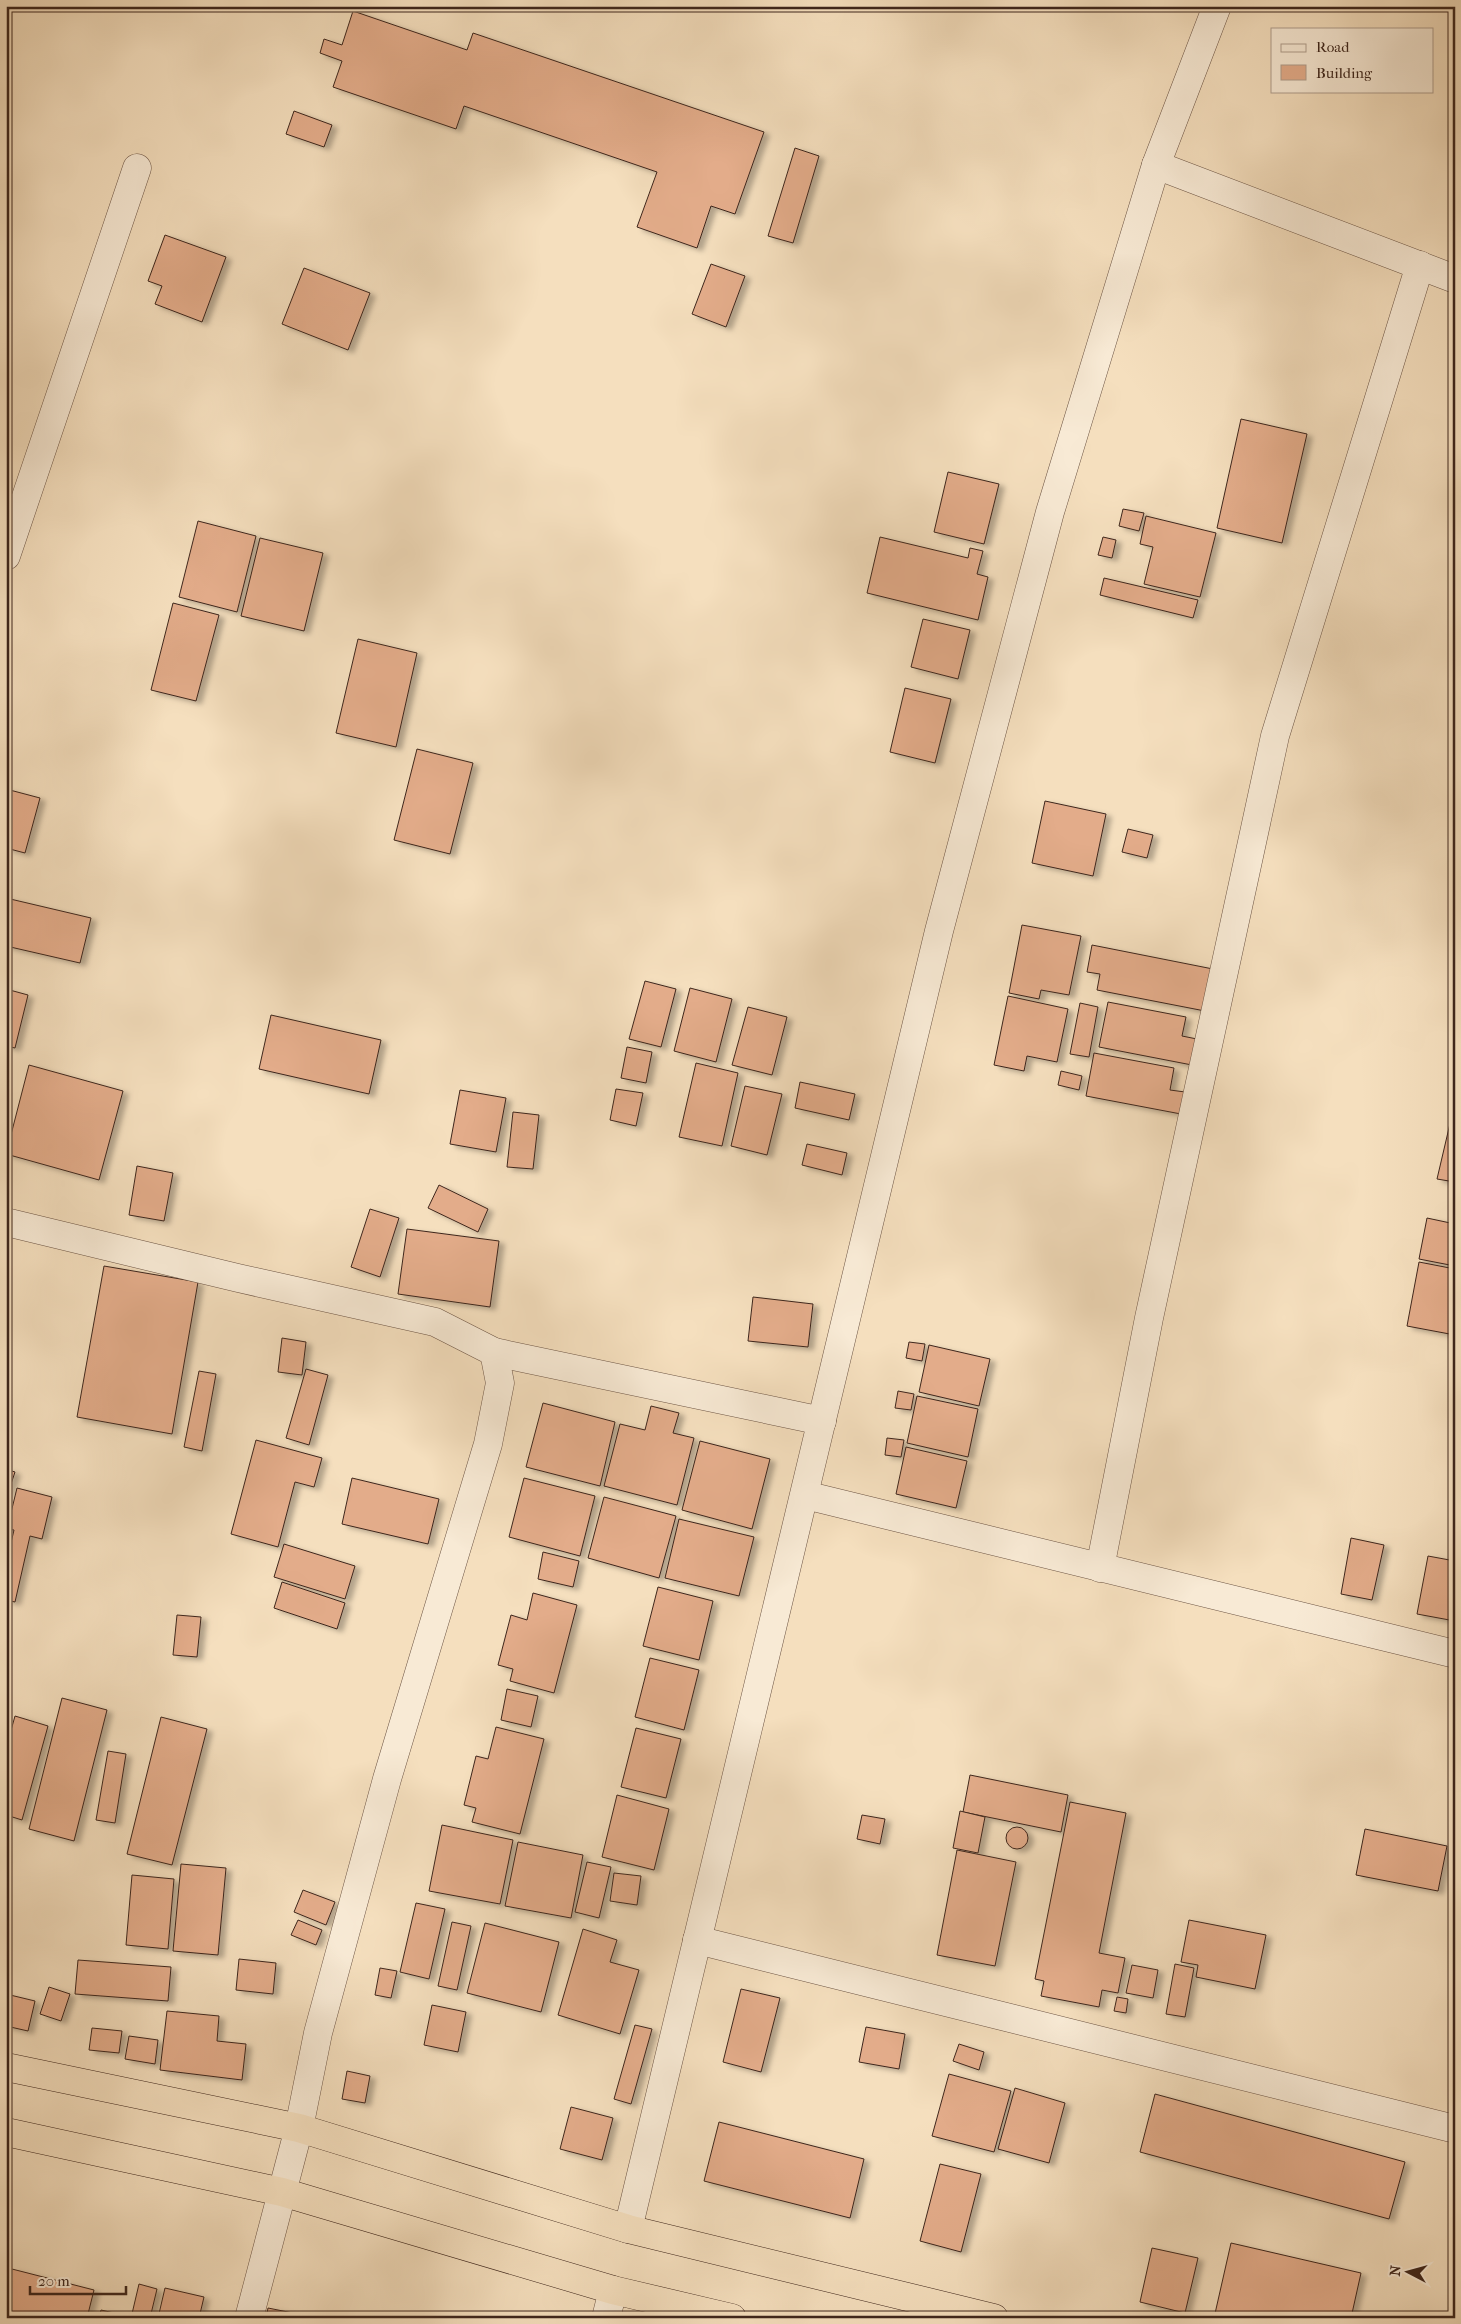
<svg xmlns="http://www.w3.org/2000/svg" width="1461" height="2324" font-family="'IM FELL French Canon',serif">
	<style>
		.building { fill: #e3ac8a; stroke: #3e261c; filter: url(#shadow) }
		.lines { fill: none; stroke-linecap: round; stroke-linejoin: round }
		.minor-casing { stroke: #6c5444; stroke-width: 29 }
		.trunk-casing { stroke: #3e261c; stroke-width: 29 }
		.minor { stroke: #f8ead5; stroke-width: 28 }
		.trunk { stroke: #f5dfbe; stroke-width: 28 }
	</style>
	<defs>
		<filter id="shadow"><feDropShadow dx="5.5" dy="3" stdDeviation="2.5" flood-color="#0004"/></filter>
	</defs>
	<rect width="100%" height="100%" fill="#f5dfbe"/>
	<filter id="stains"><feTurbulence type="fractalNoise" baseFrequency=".004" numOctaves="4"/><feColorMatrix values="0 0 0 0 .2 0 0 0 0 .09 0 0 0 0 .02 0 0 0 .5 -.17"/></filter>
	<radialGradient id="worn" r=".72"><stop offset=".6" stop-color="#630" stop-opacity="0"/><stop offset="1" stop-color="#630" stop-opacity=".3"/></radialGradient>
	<g class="building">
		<path d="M 353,11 L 467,50 L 473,33 L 764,132 L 735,214 L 711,206 L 697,248 L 637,227 L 657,172 L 464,106 L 456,129 L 333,87 L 342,61 L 320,53 L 324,39 L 342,45 Z"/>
		<path d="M 294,111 L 332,125 L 324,147 L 286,134 Z"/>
		<path d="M 795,148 L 819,156 L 793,243 L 768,236 Z"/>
		<path d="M 165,235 L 226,257 L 202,322 L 155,304 L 162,286 L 148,281 Z"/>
		<path d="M 711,264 L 745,276 L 726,327 L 692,314 Z"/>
		<path d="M 304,268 L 370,293 L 348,350 L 282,324 Z"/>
		<path d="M 1241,419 L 1307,434 L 1282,543 L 1217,528 Z"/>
		<path d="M 948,472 L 999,484 L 984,544 L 934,532 Z"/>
		<path d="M 1123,509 L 1144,513 L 1139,531 L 1119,526 Z"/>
		<path d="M 1146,516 L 1216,533 L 1200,597 L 1144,584 L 1153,547 L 1140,544 Z"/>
		<path d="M 198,521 L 256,536 L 237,612 L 179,597 Z"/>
		<path d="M 880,537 L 968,558 L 970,548 L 983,551 L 977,574 L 988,577 L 978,620 L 867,593 Z"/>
		<path d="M 1103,537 L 1116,540 L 1112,558 L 1098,555 Z"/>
		<path d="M 260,538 L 323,553 L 304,631 L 241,616 Z"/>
		<path d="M 1104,578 L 1198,600 L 1193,618 L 1100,595 Z"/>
		<path d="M 173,603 L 219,615 L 196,701 L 151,690 Z"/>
		<path d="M 923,619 L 970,630 L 958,679 L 911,667 Z"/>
		<path d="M 358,639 L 417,653 L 396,747 L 336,733 Z"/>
		<path d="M 905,688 L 951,699 L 935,763 L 890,752 Z"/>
		<path d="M 417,749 L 473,763 L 450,854 L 394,840 Z"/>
		<path d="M 6,789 L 40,798 L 25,853 L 6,848 Z"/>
		<path d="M 1045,801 L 1106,814 L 1093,876 L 1032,863 Z"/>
		<path d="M 1128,829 L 1153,835 L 1147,858 L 1122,852 Z"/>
		<path d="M 6,898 L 91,918 L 80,963 L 6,946 Z"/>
		<path d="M 1022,925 L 1081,936 L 1069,995 L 1041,990 L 1039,999 L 1009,993 Z"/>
		<path d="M 1092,945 L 1213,969 L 1205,1011 L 1097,990 L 1100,974 L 1087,972 Z"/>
		<path d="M 645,981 L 676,989 L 661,1047 L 629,1039 Z"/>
		<path d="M 690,988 L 732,999 L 716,1062 L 674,1051 Z"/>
		<path d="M 6,989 L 28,995 L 15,1048 L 6,1046 Z"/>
		<path d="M 1008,996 L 1068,1009 L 1057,1062 L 1027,1056 L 1024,1071 L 994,1065 Z"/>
		<path d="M 1108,1002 L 1186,1017 L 1182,1036 L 1197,1039 L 1192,1065 L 1099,1047 Z"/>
		<path d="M 1080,1003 L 1098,1007 L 1089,1057 L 1070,1054 Z"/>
		<path d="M 748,1007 L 787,1017 L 772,1075 L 732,1065 Z"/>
		<path d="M 271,1015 L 381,1040 L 369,1094 L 259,1069 Z"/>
		<path d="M 627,1047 L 652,1052 L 646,1083 L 621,1078 Z"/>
		<path d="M 1094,1053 L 1174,1068 L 1170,1090 L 1185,1092 L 1181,1114 L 1086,1096 Z"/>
		<path d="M 696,1063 L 738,1073 L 722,1146 L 679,1137 Z"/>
		<path d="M 29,1065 L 123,1091 L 99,1180 L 6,1154 Z"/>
		<path d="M 1061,1071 L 1082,1076 L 1079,1090 L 1058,1085 Z"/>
		<path d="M 800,1082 L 855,1094 L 849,1120 L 795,1108 Z"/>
		<path d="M 745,1086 L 782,1094 L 767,1155 L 731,1146 Z"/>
		<path d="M 616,1089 L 643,1093 L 636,1126 L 610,1120 Z"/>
		<path d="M 460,1090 L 506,1098 L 496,1152 L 450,1144 Z"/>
		<path d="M 513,1112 L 539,1115 L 533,1169 L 507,1167 Z"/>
		<path d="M 1452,1115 L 1455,1116 L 1455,1182 L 1437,1179 Z"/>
		<path d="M 807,1144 L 847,1153 L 842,1175 L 802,1165 Z"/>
		<path d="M 137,1166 L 173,1173 L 164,1221 L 129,1215 Z"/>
		<path d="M 439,1185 L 488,1209 L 478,1232 L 428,1208 Z"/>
		<path d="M 370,1209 L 399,1218 L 380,1277 L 351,1267 Z"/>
		<path d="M 1427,1218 L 1455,1224 L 1455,1266 L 1419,1259 Z"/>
		<path d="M 407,1229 L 499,1241 L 490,1307 L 398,1294 Z"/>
		<path d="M 1419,1262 L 1455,1269 L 1455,1335 L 1407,1326 Z"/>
		<path d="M 104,1266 L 198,1282 L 172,1434 L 77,1417 Z"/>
		<path d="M 753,1297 L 813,1304 L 808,1347 L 748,1341 Z"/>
		<path d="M 282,1338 L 306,1342 L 302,1375 L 278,1372 Z"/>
		<path d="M 909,1342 L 925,1344 L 922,1361 L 906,1358 Z"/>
		<path d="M 929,1345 L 990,1359 L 979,1406 L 919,1392 Z"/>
		<path d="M 306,1369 L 328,1375 L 309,1445 L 286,1438 Z"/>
		<path d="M 199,1371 L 216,1374 L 202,1451 L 184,1447 Z"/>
		<path d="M 898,1391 L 914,1394 L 911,1410 L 895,1408 Z"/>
		<path d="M 917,1396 L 978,1409 L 968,1457 L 907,1443 Z"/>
		<path d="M 543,1403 L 615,1422 L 600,1486 L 526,1467 Z"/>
		<path d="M 651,1406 L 679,1413 L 673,1433 L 694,1438 L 677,1505 L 604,1486 L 620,1424 L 645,1430 Z"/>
		<path d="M 887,1438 L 904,1440 L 901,1457 L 885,1455 Z"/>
		<path d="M 256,1440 L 322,1458 L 314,1487 L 295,1482 L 278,1547 L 231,1534 Z"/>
		<path d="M 700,1441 L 770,1459 L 752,1529 L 682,1510 Z"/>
		<path d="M 906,1447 L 967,1461 L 956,1508 L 896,1494 Z"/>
		<path d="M 6,1469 L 15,1472 L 7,1496 L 6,1496 Z"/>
		<path d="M 352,1478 L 439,1499 L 428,1544 L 342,1524 Z"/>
		<path d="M 524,1478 L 595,1496 L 580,1556 L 509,1537 Z"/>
		<path d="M 17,1488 L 52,1497 L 42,1539 L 30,1536 L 15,1602 L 6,1600 L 6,1564 L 14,1530 L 7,1529 Z"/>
		<path d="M 604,1497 L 676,1516 L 659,1578 L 588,1558 Z"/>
		<path d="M 679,1519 L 754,1537 L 739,1596 L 665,1578 Z"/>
		<path d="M 1351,1538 L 1384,1545 L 1372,1600 L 1341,1594 Z"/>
		<path d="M 284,1544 L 355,1566 L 345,1599 L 274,1577 Z"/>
		<path d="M 543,1552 L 579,1561 L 573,1587 L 538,1579 Z"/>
		<path d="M 1428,1556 L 1455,1561 L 1455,1621 L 1417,1614 Z"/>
		<path d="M 282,1582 L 345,1603 L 337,1629 L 274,1608 Z"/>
		<path d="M 658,1587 L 713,1601 L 699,1660 L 643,1646 Z"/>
		<path d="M 533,1593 L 577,1605 L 554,1693 L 510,1681 L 513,1669 L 498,1665 L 511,1615 L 527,1620 Z"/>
		<path d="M 177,1615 L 201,1617 L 197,1657 L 173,1655 Z"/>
		<path d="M 650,1658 L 699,1670 L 684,1730 L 635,1717 Z"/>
		<path d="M 507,1689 L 538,1696 L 531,1727 L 501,1720 Z"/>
		<path d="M 62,1698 L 107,1710 L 74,1841 L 29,1829 Z"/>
		<path d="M 15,1716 L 48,1726 L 22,1820 L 6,1815 L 6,1748 Z"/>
		<path d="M 161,1717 L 207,1729 L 172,1865 L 127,1854 Z"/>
		<path d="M 496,1727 L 544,1739 L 520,1834 L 472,1822 L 476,1808 L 464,1805 L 476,1756 L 488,1759 Z"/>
		<path d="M 636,1728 L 681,1739 L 666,1798 L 621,1787 Z"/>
		<path d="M 108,1751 L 126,1754 L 115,1823 L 96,1820 Z"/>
		<path d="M 970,1775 L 1068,1795 L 1061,1832 L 963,1812 Z"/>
		<path d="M 617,1795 L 669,1809 L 654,1870 L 602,1857 Z"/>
		<path d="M 1070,1802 L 1126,1813 L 1099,1953 L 1125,1958 L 1118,1993 L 1102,1990 L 1099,2007 L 1041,1996 L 1044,1981 L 1035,1979 Z"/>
		<path d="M 960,1811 L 985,1817 L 978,1853 L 953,1848 Z"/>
		<path d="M 862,1815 L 885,1819 L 880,1844 L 857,1839 Z"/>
		<path d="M 442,1825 L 513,1840 L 500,1904 L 429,1891 Z"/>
		<circle cx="1017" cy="1838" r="11"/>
		<path d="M 1365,1829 L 1447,1846 L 1438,1891 L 1356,1875 Z"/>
		<path d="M 518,1842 L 583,1855 L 571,1918 L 505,1906 Z"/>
		<path d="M 957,1850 L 1016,1862 L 995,1966 L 937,1955 Z"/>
		<path d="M 587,1862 L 611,1867 L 599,1918 L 575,1912 Z"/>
		<path d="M 181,1864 L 226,1868 L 218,1955 L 173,1951 Z"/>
		<path d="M 614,1873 L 641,1876 L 637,1905 L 610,1901 Z"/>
		<path d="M 132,1875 L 174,1879 L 168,1949 L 126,1945 Z"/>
		<path d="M 303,1890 L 335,1902 L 326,1925 L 294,1912 Z"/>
		<path d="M 416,1903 L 445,1909 L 429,1979 L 400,1972 Z"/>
		<path d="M 298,1920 L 322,1930 L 316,1945 L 291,1935 Z"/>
		<path d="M 1189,1920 L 1266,1935 L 1255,1989 L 1196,1977 L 1198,1965 L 1181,1962 Z"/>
		<path d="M 452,1922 L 471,1926 L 457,1990 L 438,1986 Z"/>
		<path d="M 485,1923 L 559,1942 L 541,2012 L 467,1993 Z"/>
		<path d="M 583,1929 L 617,1940 L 610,1962 L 639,1970 L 620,2034 L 558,2015 Z"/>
		<path d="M 239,1959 L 276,1963 L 273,1994 L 236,1990 Z"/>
		<path d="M 78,1960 L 171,1967 L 168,2001 L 75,1994 Z"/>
		<path d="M 1175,1964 L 1194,1968 L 1185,2017 L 1166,2014 Z"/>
		<path d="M 1132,1965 L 1158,1970 L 1153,1998 L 1126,1993 Z"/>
		<path d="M 380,1968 L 397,1971 L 391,1998 L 375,1995 Z"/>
		<path d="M 49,1987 L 70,1994 L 61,2021 L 40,2014 Z"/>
		<path d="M 741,1989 L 780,1998 L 761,2072 L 723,2062 Z"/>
		<path d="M 6,1994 L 35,2001 L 28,2031 L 6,2026 Z"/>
		<path d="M 1117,1997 L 1128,1999 L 1126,2013 L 1114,2011 Z"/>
		<path d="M 432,2005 L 466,2012 L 458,2052 L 424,2045 Z"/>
		<path d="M 167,2011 L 219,2016 L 217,2041 L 246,2044 L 242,2080 L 160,2070 Z"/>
		<path d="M 635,2025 L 652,2029 L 631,2104 L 614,2099 Z"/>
		<path d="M 866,2027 L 905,2034 L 899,2069 L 859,2062 Z"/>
		<path d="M 92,2028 L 122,2031 L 119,2053 L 89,2050 Z"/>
		<path d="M 129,2036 L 158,2040 L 155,2064 L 125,2059 Z"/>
		<path d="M 959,2044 L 984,2052 L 979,2070 L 953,2061 Z"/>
		<path d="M 347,2071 L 370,2076 L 365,2103 L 342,2099 Z"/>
		<path d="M 949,2074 L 1011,2091 L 994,2152 L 932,2136 Z"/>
		<path d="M 1015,2088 L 1065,2103 L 1049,2163 L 998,2149 Z"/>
		<path d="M 1155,2094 L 1405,2162 L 1389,2219 L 1140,2152 Z"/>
		<path d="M 571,2107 L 613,2118 L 602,2160 L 560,2149 Z"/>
		<path d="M 719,2122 L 864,2159 L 850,2218 L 704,2181 Z"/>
		<path d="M 940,2164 L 981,2174 L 961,2252 L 920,2241 Z"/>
		<path d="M 1231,2243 L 1361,2273 L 1351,2318 L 1214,2318 Z"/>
		<path d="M 1152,2248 L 1198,2258 L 1185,2313 L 1140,2302 Z"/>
		<path d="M 12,2269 L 94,2290 L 87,2318 L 6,2318 L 6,2294 Z"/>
		<path d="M 139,2284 L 157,2289 L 150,2318 L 131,2318 Z"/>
		<path d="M 165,2288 L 204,2297 L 199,2318 L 158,2318 Z"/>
		<path d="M 268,2308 L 293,2313 L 292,2318 L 257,2318 L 258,2316 L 266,2318 Z"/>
		<path d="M 101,2310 L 127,2316 L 126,2318 L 99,2318 Z"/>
	</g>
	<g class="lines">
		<g class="minor-casing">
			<g id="minor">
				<path d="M 1156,165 L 1455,279"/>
				<path d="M 6,556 L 137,168"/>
				<path d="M 6,1222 L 238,1278 L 435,1322 L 494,1352 L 822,1421"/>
				<path d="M 805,1495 L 1455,1654"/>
				<path d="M 1100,1568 L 1149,1318 L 1275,736 L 1420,265"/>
				<path d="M 697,1940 L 1455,2129"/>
				<path d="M 628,2229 L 939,931 L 1050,512 L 1156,165 L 1217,6"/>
				<path d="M 249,2318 L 299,2128 L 318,2033 L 387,1779 L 488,1444 L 500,1383 L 494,1352"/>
				<path d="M 606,2318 L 613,2290"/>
			</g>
		</g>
		<g class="trunk-casing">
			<g id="trunk">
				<path d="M 6,2067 L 299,2128 L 628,2229 L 994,2318"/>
				<path d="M 6,2132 L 282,2192 L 613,2290 L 732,2318"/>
			</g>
		</g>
		<use href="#minor" class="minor"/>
		<use href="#trunk" class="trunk"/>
	</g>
	<rect width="1461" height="2324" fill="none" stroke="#f5dfbe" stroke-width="25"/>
	<rect x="8" y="8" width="1446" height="2309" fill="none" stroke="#3e261c" stroke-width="2.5"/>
	<rect x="12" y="12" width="1436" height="2299" fill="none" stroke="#3e261c"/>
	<rect x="1271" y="28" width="162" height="65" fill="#f8ead5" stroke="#ae9c8b"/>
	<rect x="1281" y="44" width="25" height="8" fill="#f8ead5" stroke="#ae9c8b"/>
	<text x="1316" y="52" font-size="15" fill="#3e261c">Road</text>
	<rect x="1281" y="65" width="25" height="15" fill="#e3ac8a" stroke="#ae9c8b"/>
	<text x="1316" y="78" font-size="15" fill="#3e261c">Building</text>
	<g transform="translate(1408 2272) rotate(276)" stroke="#f8ead5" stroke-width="4" paint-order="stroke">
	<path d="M0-4L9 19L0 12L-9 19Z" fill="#3e261c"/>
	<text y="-8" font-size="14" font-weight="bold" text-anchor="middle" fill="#3e261c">N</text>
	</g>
	<path d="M30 2286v8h96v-8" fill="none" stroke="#3e261c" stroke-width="2.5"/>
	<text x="38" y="2286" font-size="15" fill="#3e261c" stroke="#f8ead5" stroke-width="4" paint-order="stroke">20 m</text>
	<rect width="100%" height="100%" filter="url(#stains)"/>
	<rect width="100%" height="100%" fill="url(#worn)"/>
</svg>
